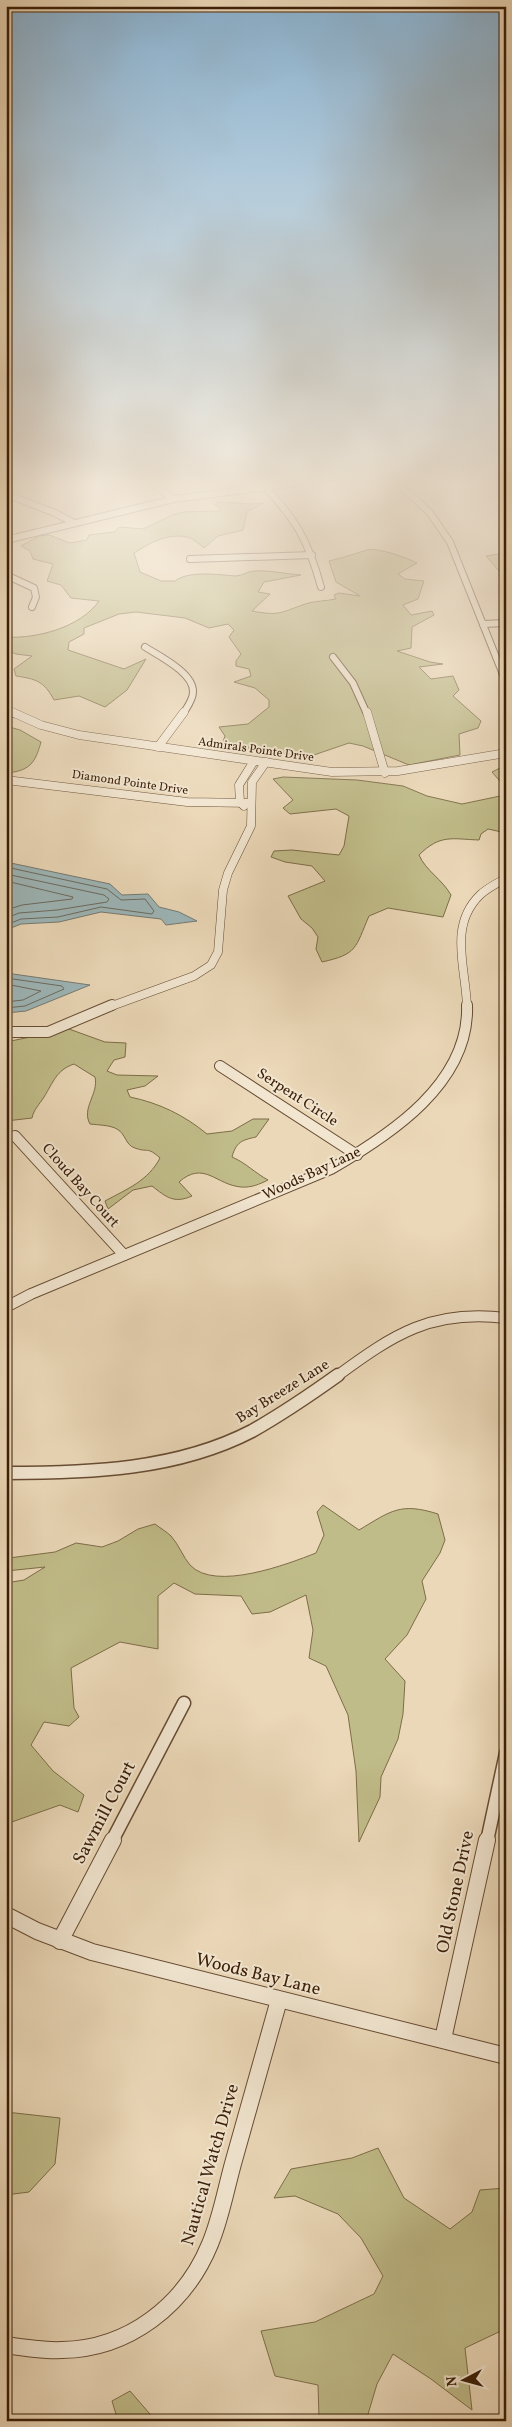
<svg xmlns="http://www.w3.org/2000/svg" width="512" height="2427" font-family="Vollkorn,serif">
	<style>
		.green { fill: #c0bc89; stroke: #7e6d48 }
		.water { fill: #9db7ba; stroke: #767a72 }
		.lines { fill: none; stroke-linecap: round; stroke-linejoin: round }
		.shore { stroke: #6c6a60; stroke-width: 1 }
		.minor-far4-casing { stroke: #674c33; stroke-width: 8 }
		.minor-far3-casing { stroke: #674c33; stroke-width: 9 }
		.minor-far2-casing { stroke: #674c33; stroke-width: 12 }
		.minor-far1-casing { stroke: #674c33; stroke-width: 15 }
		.minor-casing { stroke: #674c33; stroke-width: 18 }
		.minor-far4 { stroke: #f2e6d1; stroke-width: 6 }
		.minor-far3 { stroke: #f2e6d1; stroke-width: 8 }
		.minor-far2 { stroke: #f2e6d1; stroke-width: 10 }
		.minor-far1 { stroke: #f2e6d1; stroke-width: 12 }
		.minor { stroke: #f2e6d1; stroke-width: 16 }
		.labels { text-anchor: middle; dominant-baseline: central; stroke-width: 4; stroke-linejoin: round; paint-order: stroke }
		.far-street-label { font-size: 12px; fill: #3b1e07; stroke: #f2e6d1 }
		.street-label { font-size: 15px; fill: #3b1e07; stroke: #f2e6d1 }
		.near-street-label { font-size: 18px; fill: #3b1e07; stroke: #f2e6d1 }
	</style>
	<rect width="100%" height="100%" fill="#ebd8b8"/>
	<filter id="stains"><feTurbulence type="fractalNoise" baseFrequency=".004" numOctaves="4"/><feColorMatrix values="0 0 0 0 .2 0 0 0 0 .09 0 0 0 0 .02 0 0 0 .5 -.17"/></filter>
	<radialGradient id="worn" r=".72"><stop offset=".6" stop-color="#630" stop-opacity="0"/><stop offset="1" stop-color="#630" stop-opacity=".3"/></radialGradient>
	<g class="green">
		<path d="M 218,502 L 250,504 L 264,503 L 247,512 L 243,530 L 218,536 L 204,548 C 199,544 193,538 187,537 C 167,533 150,543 134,553 L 140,572 L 161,581 L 175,581 C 189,570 220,575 236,576 C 242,576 248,571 255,571 C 269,570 286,574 301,575 L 264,582 L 258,592 L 270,594 L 252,611 C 279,616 280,613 305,604 C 314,601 326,601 336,599 L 334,595 L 339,593 L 360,596 L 336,582 L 329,561 C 342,558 354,554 367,550 C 377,547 408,558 417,563 L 398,574 L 405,579 L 424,581 L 418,599 L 403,605 L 411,615 L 432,611 L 434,615 L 412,627 L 411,648 L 397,651 L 430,662 L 443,664 L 419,667 L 431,679 L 453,676 L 459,690 L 453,696 L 481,721 L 478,728 L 459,734 L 460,755 L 409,765 L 363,746 L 349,743 L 308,757 L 222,744 L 225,736 L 219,727 L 248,724 L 269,707 L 269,700 L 255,688 L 234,682 L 251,676 L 249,669 L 236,666 L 236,661 L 241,654 L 229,637 L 234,630 L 228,624 L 209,628 L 185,618 L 136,612 L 119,614 L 84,628 L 84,634 L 69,642 L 68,650 L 124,669 L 146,659 L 127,690 L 105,707 L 79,696 L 54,700 C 44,681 36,679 16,676 L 14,669 L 32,656 L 16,654 L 6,650 L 6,637 C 37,639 81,627 99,601 L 71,598 L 61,585 L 47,581 L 53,564 L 33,559 L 30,551 L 21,546 L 39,536 L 49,535 L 70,543 L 87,540 L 89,535 L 114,532 L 120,527 L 143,529 L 172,515 L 184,512 L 220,511 L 220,507 L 215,505 Z"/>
		<path d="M 506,553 L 506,578 L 502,571 L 498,570 L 486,556 Z"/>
		<path d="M 6,726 L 20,730 L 41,742 C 35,764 29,771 6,773 Z"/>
		<path d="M 506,765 L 506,833 L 488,829 L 481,834 L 479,840 C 452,839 440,834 419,855 C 426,871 442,879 451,895 L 443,917 L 388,908 L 369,916 C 355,948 358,954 322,962 L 316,949 L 318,937 L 312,928 L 301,919 L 288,896 L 325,881 L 312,866 L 285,862 L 271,857 L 274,851 L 292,850 L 339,855 L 344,846 L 349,816 L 336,809 L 290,814 L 283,808 L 293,800 L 273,779 L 283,777 L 357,780 L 403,786 L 427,796 L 462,804 L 505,795 L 505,787 L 492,772 Z"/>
		<path d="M 69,1029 L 105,1042 L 126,1043 L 125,1057 L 114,1060 L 107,1071 L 117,1075 L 158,1076 L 145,1086 L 127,1090 L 130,1097 C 159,1103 184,1115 207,1134 L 232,1131 L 253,1119 L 269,1119 L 256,1137 C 242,1140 236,1142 232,1157 C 246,1163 255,1173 268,1180 C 260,1184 251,1188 241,1187 C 216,1185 204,1160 179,1182 L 192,1196 C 174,1204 166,1197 152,1186 L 133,1190 L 108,1209 L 105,1201 C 127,1189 148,1181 160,1158 C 147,1146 148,1153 135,1148 C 125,1145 126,1134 117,1129 C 110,1125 98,1125 90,1124 C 81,1108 99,1094 95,1077 L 74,1064 C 56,1070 53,1083 44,1097 C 39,1105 34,1109 32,1118 L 6,1121 L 6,1042 Z"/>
		<path d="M 323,1505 L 359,1530 C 391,1511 400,1502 438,1514 L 445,1540 L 440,1553 L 422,1581 L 426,1599 L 407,1635 L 385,1659 L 405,1681 L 403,1714 L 398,1739 L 381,1777 L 380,1797 L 359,1842 L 356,1771 L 348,1715 L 326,1666 L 309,1658 L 313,1630 L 306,1595 L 270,1612 L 252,1614 L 241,1596 L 195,1594 L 174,1583 L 158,1596 L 158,1649 L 120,1642 L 71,1668 L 74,1708 L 79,1717 L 69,1726 L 44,1722 L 31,1745 L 53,1771 L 84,1795 L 78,1812 L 60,1805 L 6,1824 L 6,1583 L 24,1580 L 45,1567 L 6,1571 L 6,1561 L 9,1558 L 55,1552 L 76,1543 L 102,1547 L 118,1541 L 138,1529 L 155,1524 C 160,1528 167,1532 171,1536 C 179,1545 183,1557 190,1565 C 215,1592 288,1564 316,1553 L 324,1535 L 317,1512 Z"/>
		<path d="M 6,2112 L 60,2118 L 55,2164 L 29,2192 L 6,2195 Z"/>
		<path d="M 378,2148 L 404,2198 L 450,2229 L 472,2212 L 480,2190 L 506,2188 L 506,2325 L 503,2330 L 465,2348 L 472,2410 L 431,2379 L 393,2354 L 377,2384 L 366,2421 L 316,2421 L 319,2417 L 318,2385 L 275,2376 L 261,2331 L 315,2322 L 374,2294 L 383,2276 L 361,2238 L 338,2214 L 295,2196 L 274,2198 L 291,2169 L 352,2158 Z"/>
		<path d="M 130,2391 L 156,2421 L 118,2421 L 112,2401 Z"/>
	</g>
	<g class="water">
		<path d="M 6,862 L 110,884 L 122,895 L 148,894 L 159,907 L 179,912 L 197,921 L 166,925 L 161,919 L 101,912 L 59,922 L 21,924 L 6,930 Z"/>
		<path d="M 6,973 L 90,985 L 26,1011 L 6,1013 Z"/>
	</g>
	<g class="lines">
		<g class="shore">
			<path d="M 6,867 L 107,889 L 121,900 L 145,899 L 154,911 L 152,914 L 101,907 L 58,917 L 21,919 L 6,925"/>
			<path d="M 6,874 L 104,895 L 109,899 L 107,902 L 57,910 L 19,913 L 6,918"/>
			<path d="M 6,881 L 73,897 L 72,899 L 22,905 L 6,910"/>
			<path d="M 6,978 L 62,986 L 64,989 L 25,1006 L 6,1008"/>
			<path d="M 6,984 L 41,991 L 23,1000 L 6,1002"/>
		</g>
		<g class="minor-far4-casing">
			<g id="minor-far4">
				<path d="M 148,481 L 174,499"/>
				<path d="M 396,481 L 430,513 L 450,542 L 506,682"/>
				<path d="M 262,484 C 296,519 308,540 321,587"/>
				<path d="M 6,494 L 55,513 L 74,523"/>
				<path d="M 6,540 L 174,499 L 313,481"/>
				<path d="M 190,559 L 312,555"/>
				<path d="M 6,575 L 34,588 L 36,597 L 32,607"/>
				<path d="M 483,624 L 506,623"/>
				<path d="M 145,647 C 159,656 194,673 193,692 C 193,700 187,707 183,714"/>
				<path d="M 333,657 L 353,683 L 367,714"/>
				<path d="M 6,710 L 14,714"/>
			</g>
		</g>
		<g class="minor-far3-casing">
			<g id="minor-far3">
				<path d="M 12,712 L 41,725 L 79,735 L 332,772 L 398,771 L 506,753"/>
				<path d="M 367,712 L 385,773"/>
				<path d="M 158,747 L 184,712"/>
				<path d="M 6,780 L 187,802 L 251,803"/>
				<path d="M 244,806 L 240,802 L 239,785 L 254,761"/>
				<path d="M 109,1007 L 194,976 L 211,965 L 218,952 L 223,890 L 228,873 L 251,826 L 252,782 L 266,762"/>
				<path d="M 467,1007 C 466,968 448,926 480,895 C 487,888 498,883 506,878"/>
			</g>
		</g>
		<g class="minor-far2-casing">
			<g id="minor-far2">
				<path d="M 6,1032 L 48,1032 L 112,1005"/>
				<path d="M 220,1066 L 357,1155"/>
				<path d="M 15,1136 L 124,1255"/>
				<path d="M 6,1307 L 31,1294 L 331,1169 C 390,1135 470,1083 467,1005"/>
				<path d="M 337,1376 C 394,1334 432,1309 506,1318"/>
			</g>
		</g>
		<g class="minor-far1-casing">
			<g id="minor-far1">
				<path d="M 6,1473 C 89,1473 177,1470 252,1431 C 282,1414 310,1395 338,1375"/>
				<path d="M 112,1841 L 184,1703"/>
				<path d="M 487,1841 L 506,1753"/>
			</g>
		</g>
		<g class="minor-casing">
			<g id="minor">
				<path d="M 6,1915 L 37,1931 L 92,1952 L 506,2056"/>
				<path d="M 60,1941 L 113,1840"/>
				<path d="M 443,2039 L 487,1840"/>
				<path d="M 6,2345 C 25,2348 44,2351 62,2350 C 129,2349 185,2305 210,2244 C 221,2218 226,2188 234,2160 C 249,2107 264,2053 279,2000"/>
			</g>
		</g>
		<use href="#minor-far4" class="minor-far4"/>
		<use href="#minor-far3" class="minor-far3"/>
		<use href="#minor-far2" class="minor-far2"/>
		<use href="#minor-far1" class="minor-far1"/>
		<use href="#minor" class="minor"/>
	</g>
	<linearGradient id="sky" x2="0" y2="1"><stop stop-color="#8ab5d6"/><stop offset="0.59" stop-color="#f6eddf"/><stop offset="1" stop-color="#f6eddf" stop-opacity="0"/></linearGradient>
	<rect width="512" height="820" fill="url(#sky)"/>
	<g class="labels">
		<g class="far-street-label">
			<text transform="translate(256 750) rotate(8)">Admirals Pointe Drive</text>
			<text transform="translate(130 783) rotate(8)">Diamond Pointe Drive</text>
		</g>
		<g class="street-label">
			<text transform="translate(297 1098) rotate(33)">Serpent Circle</text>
			<text transform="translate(312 1174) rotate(-25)">Woods Bay Lane</text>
			<text transform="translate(80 1186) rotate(48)">Cloud Bay Court</text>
			<text transform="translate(283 1392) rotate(-32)">Bay Breeze Lane</text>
		</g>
		<g class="near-street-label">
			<text transform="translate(105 1813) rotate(-62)">Sawmill Court</text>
			<text transform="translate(456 1892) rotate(-78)">Old Stone Drive</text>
			<text transform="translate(258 1975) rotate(14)">Woods Bay Lane</text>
			<text transform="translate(211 2165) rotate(-74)">Nautical Watch Drive</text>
		</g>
	</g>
	<rect width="512" height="2427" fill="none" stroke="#ebd8b8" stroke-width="25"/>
	<rect x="8" y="8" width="497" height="2412" fill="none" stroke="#3b1e07" stroke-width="2.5"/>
	<rect x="12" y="12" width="487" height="2402" fill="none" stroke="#3b1e07"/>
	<g transform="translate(464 2380) rotate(264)" stroke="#f2e6d1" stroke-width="4" paint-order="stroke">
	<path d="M0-4L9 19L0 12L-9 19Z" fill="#3b1e07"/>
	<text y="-8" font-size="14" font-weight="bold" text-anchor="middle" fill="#3b1e07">N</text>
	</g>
	<rect width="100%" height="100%" filter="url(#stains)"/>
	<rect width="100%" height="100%" fill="url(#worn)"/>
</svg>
